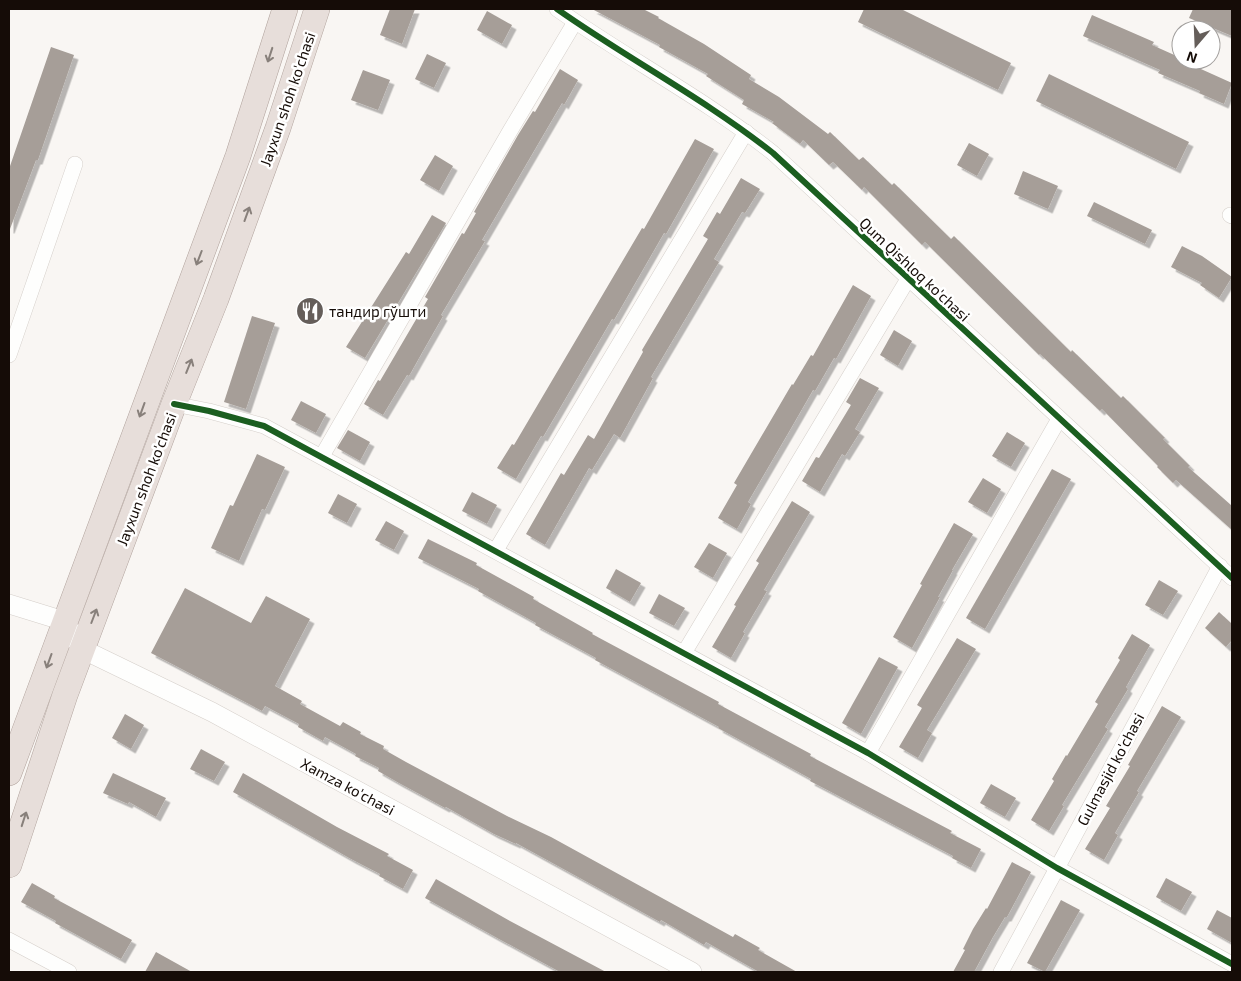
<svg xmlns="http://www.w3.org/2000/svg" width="1241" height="981" font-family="'Exo 2',sans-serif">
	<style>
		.building { fill: #a69e98; filter: url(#shadow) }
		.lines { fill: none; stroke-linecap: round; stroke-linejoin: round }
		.minor-casing { stroke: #d5cfca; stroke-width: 16 }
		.tertiary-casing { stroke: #d5cfca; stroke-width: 20 }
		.trunk-casing { stroke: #b0a29c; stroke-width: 26 }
		.minor { stroke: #fefefd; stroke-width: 15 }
		.tertiary { stroke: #fefefd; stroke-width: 19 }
		.trunk { stroke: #e7deda; stroke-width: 25 }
		.cycleway-casing { stroke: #fff; stroke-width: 9 }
		.cycleway { stroke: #1b5e20; stroke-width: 6 }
		.oneway { stroke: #88807b }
		.labels { text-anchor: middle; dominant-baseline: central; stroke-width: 5; stroke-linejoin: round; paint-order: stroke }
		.street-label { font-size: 15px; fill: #150c07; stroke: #fff }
		.poi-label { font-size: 15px; fill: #150c07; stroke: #fff; text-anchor: start }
	</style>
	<defs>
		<filter id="shadow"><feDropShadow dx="4.5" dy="4.5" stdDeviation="0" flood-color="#0004"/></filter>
	</defs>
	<rect width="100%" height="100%" fill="#f9f6f3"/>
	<g class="building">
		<path d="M 390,9 L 415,9 L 402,44 L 380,35 Z"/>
		<path d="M 592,9 L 643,9 L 659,17 L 658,18 L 704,44 L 751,75 L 749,79 L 779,97 L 828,134 L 830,132 L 859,160 L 863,157 L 892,185 L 894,183 L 951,239 L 954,236 L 1071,352 L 1072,350 L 1121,398 L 1123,396 L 1165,438 L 1163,439 L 1190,466 L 1188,467 L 1232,506 L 1232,530 L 1176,480 L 1173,483 L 1157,467 L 1158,466 L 1102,409 L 1100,411 L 1040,354 L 1039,355 L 925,242 L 922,245 L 864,187 L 862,190 L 833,162 L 829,165 L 803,140 L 800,144 L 772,123 L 774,122 L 742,104 L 744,100 L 706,76 L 708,74 L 659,47 L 660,45 Z"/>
		<path d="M 864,9 L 901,9 L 1011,63 L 998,90 L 858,22 Z"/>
		<path d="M 1193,9 L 1232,9 L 1232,36 L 1189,18 Z"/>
		<path d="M 487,11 L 512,25 L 502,44 L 477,30 Z"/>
		<path d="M 1092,15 L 1154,42 L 1152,45 L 1181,58 L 1181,60 L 1192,63 L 1192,65 L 1232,83 L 1224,104 L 1199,93 L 1200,91 L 1158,73 L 1160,70 L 1083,36 Z"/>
		<path d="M 51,47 L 74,55 L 38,160 L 36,160 L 10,229 L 9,229 L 9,169 Z"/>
		<path d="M 427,54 L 446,63 L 434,88 L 415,79 Z"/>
		<path d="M 560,69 L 578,80 L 564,105 L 562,103 L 482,240 L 485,241 L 441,315 L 443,316 L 423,351 L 409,376 L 407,375 L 383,415 L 364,404 L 378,380 L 380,381 L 428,299 L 425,297 L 462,233 L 464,234 L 476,213 L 474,212 L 518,135 L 533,111 L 535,112 Z"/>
		<path d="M 363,70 L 390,80 L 378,110 L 351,100 Z"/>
		<path d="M 1049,74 L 1189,142 L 1176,169 L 1036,101 Z"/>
		<path d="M 695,139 L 714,149 L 666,234 L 664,233 L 614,320 L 612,319 L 543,437 L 541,436 L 516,479 L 497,468 L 512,444 L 514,445 L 642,228 L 644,229 Z"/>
		<path d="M 969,143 L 989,154 L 977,176 L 957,165 Z"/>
		<path d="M 435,155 L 453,166 L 439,191 L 420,180 Z"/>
		<path d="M 1023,171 L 1058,186 L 1048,209 L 1014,194 Z"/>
		<path d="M 741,178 L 760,189 L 745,213 L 742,212 L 714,259 L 719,262 L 651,377 L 653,378 L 620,438 L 614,434 L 592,470 L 589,468 L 545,545 L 526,534 L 561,473 L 564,475 L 588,435 L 594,439 L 643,352 L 642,350 L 708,239 L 703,236 L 717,212 L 720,214 Z"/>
		<path d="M 1094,202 L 1152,230 L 1145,244 L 1087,216 Z"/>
		<path d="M 432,215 L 446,223 L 365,358 L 346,347 L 406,252 L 409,254 Z"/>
		<path d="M 1182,246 L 1202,256 L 1232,277 L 1219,298 L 1200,285 L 1202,283 L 1171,267 Z"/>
		<path d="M 853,285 L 871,296 L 836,359 L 834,358 L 815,391 L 813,390 L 790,430 L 748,502 L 751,504 L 737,529 L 718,518 L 737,485 L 734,483 L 792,384 L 793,385 L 811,355 L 813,356 Z"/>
		<path d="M 252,316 L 275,323 L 246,409 L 224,402 Z"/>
		<path d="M 894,330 L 912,341 L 898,366 L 880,355 Z"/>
		<path d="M 860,378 L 879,388 L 855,429 L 860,432 L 845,456 L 842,454 L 820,492 L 802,481 L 816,457 L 819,458 L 851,405 L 846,402 Z"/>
		<path d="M 301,401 L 326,414 L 316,433 L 291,420 Z"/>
		<path d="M 348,430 L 370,442 L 360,461 L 337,448 Z"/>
		<path d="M 1007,432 L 1025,443 L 1011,467 L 992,456 Z"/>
		<path d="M 257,454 L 285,467 L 265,510 L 262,509 L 239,561 L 211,548 L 230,505 L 233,506 Z"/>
		<path d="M 1052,469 L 1071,479 L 985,629 L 966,618 Z"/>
		<path d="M 983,478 L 1001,489 L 987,513 L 968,502 Z"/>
		<path d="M 472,492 L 497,505 L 487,524 L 462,511 Z"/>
		<path d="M 338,494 L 357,504 L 347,523 L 328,513 Z"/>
		<path d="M 792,501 L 810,512 L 764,590 L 767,591 L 743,632 L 745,633 L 731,658 L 712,647 L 736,606 L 734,605 L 759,563 L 756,561 Z"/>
		<path d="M 386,521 L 404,531 L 394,550 L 375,540 Z"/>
		<path d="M 954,523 L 973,534 L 952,570 L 953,570 L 938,597 L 940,597 L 912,648 L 893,637 L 922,585 L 920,584 Z"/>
		<path d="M 428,539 L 477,563 L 476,565 L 534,597 L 533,599 L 593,633 L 592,634 L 719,702 L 718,704 L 811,754 L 810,756 L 952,831 L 950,833 L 981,849 L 971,868 L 952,858 L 953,856 L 810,781 L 811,779 L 718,728 L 719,727 L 595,660 L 596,658 L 535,625 L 536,623 L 478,591 L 479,589 L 418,558 Z"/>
		<path d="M 709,543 L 727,553 L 713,578 L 694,567 Z"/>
		<path d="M 616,569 L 641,583 L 630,602 L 606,588 Z"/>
		<path d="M 1159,580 L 1178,591 L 1163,615 L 1145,605 Z"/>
		<path d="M 185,588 L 251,623 L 266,596 L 310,619 L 275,686 L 302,701 L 300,704 L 340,726 L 343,722 L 361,732 L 360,734 L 384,746 L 383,749 L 406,762 L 507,816 L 551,837 L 733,937 L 735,934 L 760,948 L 758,950 L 797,972 L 759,972 L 706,942 L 704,945 L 661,920 L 660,922 L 516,843 L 516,844 L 494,834 L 446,807 L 445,808 L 399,783 L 378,771 L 379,768 L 355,756 L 356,754 L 325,737 L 323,741 L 298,727 L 299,724 L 265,706 L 262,711 L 151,653 Z"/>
		<path d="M 659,594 L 685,608 L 674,626 L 649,613 Z"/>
		<path d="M 1219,612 L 1232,624 L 1232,640 L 1226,647 L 1205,628 Z"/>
		<path d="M 1132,634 L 1150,645 L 1126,687 L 1128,689 L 1105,727 L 1108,729 L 1062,805 L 1064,806 L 1049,831 L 1031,820 L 1054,781 L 1052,779 L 1066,755 L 1067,756 L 1098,704 L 1095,702 L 1120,660 L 1118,658 Z"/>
		<path d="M 957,638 L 976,649 L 927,730 L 932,733 L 918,758 L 899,747 L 922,708 L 917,705 Z"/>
		<path d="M 879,657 L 898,667 L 861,734 L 842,723 Z"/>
		<path d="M 1162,706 L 1181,717 L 1137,791 L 1139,792 L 1115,833 L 1118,835 L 1104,860 L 1085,849 L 1110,808 L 1106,806 L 1130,766 L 1128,765 Z"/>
		<path d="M 125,714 L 144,725 L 131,749 L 112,738 Z"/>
		<path d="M 201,749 L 225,762 L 214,781 L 190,769 Z"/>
		<path d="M 113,773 L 166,798 L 156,817 L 129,802 L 128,804 L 103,793 Z"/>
		<path d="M 243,773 L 337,827 L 389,854 L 387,856 L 413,870 L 403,889 L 379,876 L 380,874 L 351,859 L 233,792 Z"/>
		<path d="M 991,784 L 1016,798 L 1005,817 L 980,803 Z"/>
		<path d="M 1012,862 L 1031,872 L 1007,917 L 1005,917 L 993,937 L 974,972 L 953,972 L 965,950 L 963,949 L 973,929 L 986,908 L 987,909 Z"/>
		<path d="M 1166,878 L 1192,892 L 1181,911 L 1156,897 Z"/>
		<path d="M 436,879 L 510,921 L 606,972 L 560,972 L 499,939 L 425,898 Z"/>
		<path d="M 32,883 L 55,896 L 54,898 L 132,940 L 121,959 L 55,923 L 56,921 L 21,902 Z"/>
		<path d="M 1061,900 L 1080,910 L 1045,972 L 1027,963 Z"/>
		<path d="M 1217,910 L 1232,918 L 1232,943 L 1207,929 Z"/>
		<path d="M 156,952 L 192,972 L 145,972 Z"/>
	</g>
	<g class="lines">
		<g class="minor-casing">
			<g id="minor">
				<path d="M 557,9 C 628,59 705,99 773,153 L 1232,578"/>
				<path d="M 1230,215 L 1232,216"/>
				<path d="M 9,355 L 75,164"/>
				<path d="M 174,404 L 209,411 L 264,426 L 868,753 L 1057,868 L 1232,964"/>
				<path d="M 322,456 L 510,131 L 575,22"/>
				<path d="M 496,550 L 746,132"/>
				<path d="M 684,653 L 908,279"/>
				<path d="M 868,753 L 1059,419"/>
				<path d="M 9,940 L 69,972"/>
				<path d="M 1001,972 L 1220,566"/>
			</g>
		</g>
		<g class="tertiary-casing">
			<path id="tertiary" d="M 9,604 L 64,621 L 82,649 L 212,712 L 692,972"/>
		</g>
		<g class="trunk-casing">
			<g id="trunk">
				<path d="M 9,773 L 238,156 L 285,9"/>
				<path d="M 9,865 L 65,695 L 174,404 L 216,299 L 278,128 L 317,9"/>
			</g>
		</g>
		<use href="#minor" class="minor"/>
		<use href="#tertiary" class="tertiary"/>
		<use href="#trunk" class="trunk"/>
		<g class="cycleway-casing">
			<g id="cycleway">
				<path d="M 557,9 C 628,59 705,99 773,153 L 1232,578"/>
				<path d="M 174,404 L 209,411 L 264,426 L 868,753 L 1057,868 L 1232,964"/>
			</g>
		</g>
		<use href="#cycleway" class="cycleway"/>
	</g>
	<defs><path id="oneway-shaft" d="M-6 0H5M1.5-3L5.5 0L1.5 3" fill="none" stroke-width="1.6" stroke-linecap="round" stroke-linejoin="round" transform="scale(1.25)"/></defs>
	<g class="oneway">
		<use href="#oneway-shaft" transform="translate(270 55) rotate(108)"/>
		<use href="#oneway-shaft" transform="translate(247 214) rotate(-70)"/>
		<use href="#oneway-shaft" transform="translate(199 258) rotate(111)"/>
		<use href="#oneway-shaft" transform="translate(189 366) rotate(-68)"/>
		<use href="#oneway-shaft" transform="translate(142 410) rotate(110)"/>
		<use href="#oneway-shaft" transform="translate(94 616) rotate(-69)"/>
		<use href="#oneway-shaft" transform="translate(49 661) rotate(110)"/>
		<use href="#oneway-shaft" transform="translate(24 819) rotate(-72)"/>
	</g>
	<defs>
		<g id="restaurant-disc" transform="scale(1.4375)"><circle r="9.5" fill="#655e5a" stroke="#fff"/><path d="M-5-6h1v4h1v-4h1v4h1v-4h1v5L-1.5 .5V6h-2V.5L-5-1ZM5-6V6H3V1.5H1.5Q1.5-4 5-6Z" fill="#fff"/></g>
	</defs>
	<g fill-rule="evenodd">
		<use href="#restaurant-disc" x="310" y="311"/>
	</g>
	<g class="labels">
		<g class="street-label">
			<text transform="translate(287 99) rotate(-71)">Jayxun shoh ko'chasi</text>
			<text transform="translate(915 269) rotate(43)">Qum Qishloq ko'chasi</text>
			<text transform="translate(146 479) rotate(-69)">Jayxun shoh ko'chasi</text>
			<text transform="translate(1110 769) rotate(-62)">Gulmasjid ko'chasi</text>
			<text transform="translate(348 786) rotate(28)">Xamza ko'chasi</text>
		</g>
		<g class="poi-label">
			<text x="329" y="311">тандир гўшти</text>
		</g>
	</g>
	<rect width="1241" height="981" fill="none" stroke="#150c07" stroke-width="20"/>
	<g transform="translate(1196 45) rotate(199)"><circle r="24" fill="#ffffff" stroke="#a19e9c"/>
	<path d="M0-4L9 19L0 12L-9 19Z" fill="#655e5a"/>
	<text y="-8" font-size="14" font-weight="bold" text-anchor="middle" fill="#150c07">N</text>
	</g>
</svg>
